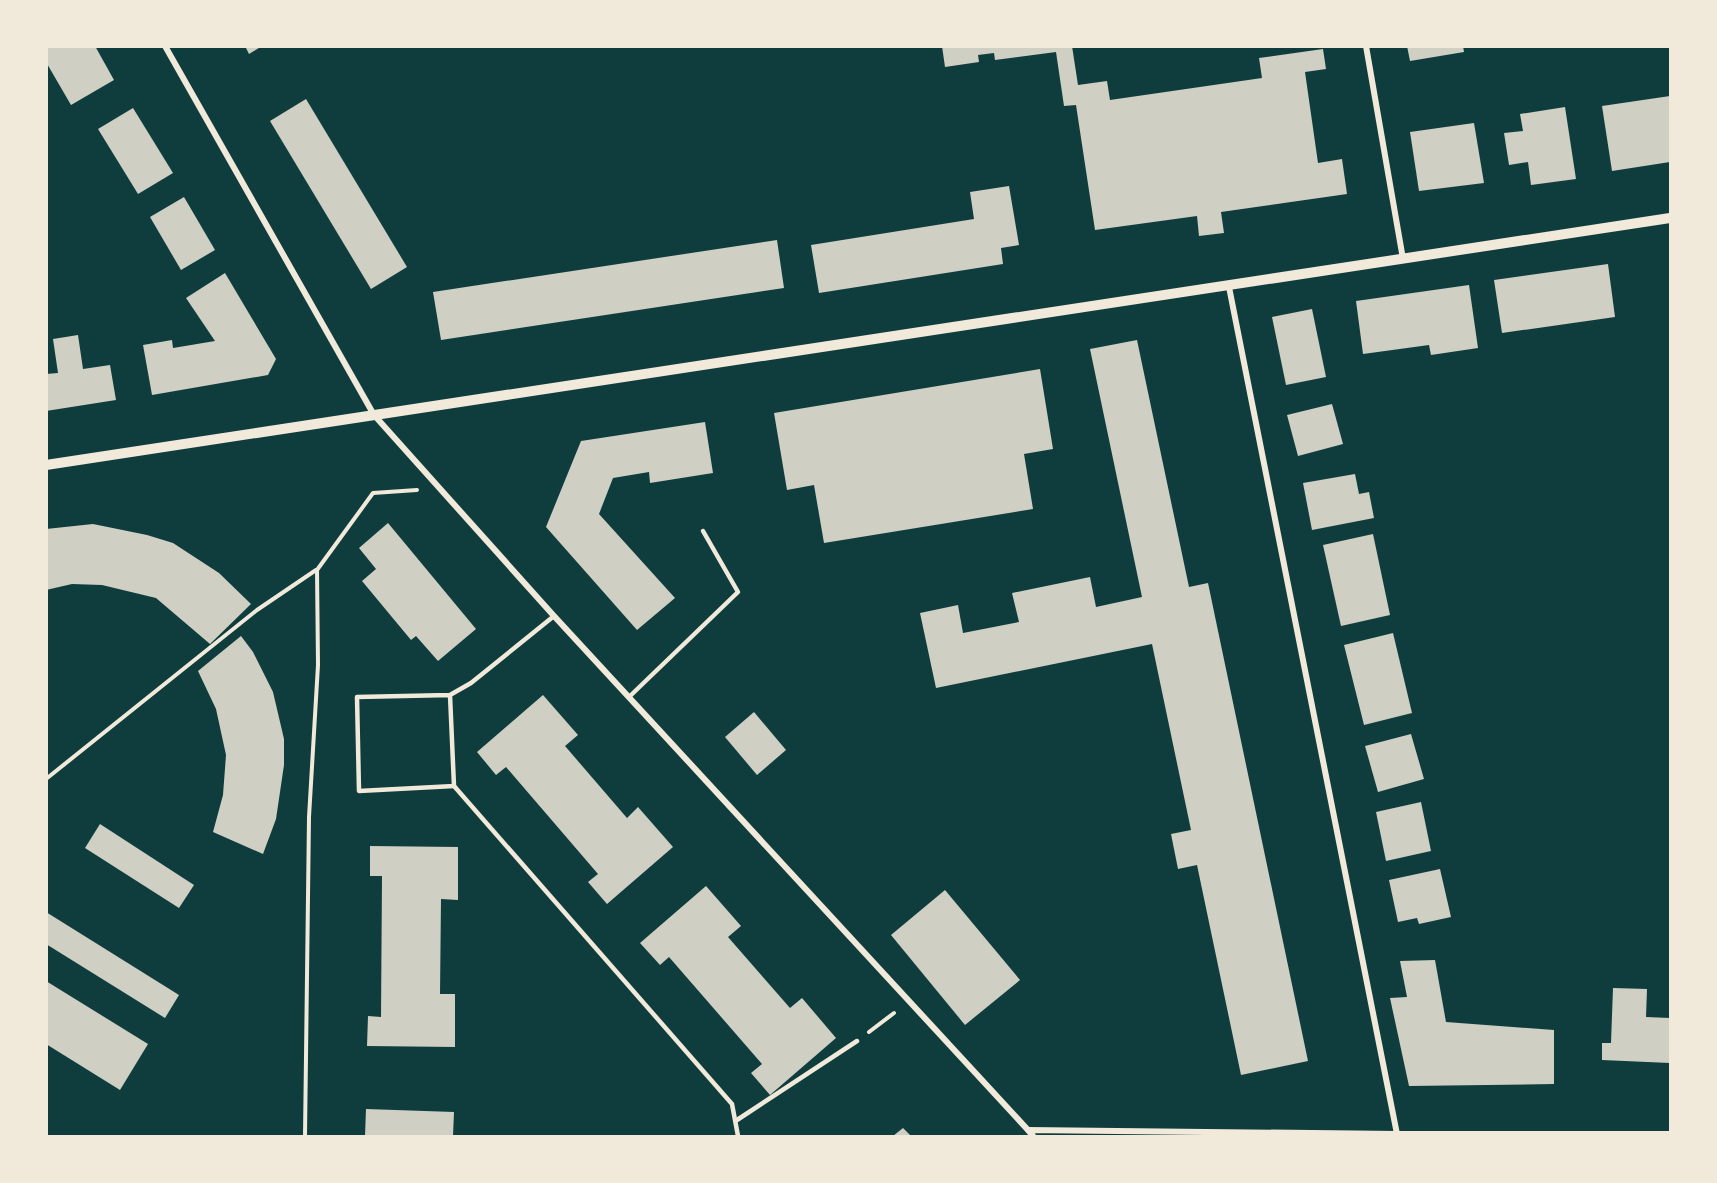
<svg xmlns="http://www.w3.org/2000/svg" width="1717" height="1183" font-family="Rubik,sans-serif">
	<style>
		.building { fill: #cfcfc3 }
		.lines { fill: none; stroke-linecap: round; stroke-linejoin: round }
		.path { stroke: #f1e9da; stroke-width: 4 }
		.service { stroke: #f1e9da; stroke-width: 4.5 }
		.minor { stroke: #f1e9da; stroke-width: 6 }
		.tertiary { stroke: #f1e9da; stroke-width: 10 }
	</style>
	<rect width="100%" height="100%" fill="#0f3d3e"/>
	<g class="building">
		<path d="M 51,46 L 95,46 L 114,80 L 71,105 L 46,62 L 46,49 Z"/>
		<path d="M 245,46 L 262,46 L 249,54 Z"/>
		<path d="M 942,46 L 1072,46 L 1078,85 L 1107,81 L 1110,100 L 1262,78 L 1259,58 L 1323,49 L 1326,69 L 1305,72 L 1318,163 L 1342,159 L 1347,194 L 1221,212 L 1224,233 L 1199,236 L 1197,216 L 1095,230 L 1076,105 L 1064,106 L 1056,52 L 995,60 L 994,53 L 978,55 L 979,62 L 945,67 Z"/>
		<path d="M 1407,46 L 1463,46 L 1464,52 L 1410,61 Z"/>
		<path d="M 1670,96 L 1670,162 L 1612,171 L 1602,106 Z"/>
		<path d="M 306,99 L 407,267 L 371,289 L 270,121 Z"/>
		<path d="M 1565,107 L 1576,179 L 1531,185 L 1528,162 L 1509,165 L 1504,133 L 1523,131 L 1520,114 Z"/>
		<path d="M 133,108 L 173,173 L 138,194 L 98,129 Z"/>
		<path d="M 1474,123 L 1484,183 L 1419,191 L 1410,132 Z"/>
		<path d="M 1009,186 L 1019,245 L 1001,248 L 1003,264 L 819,293 L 811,245 L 974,219 L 970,192 Z"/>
		<path d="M 184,197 L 215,250 L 181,270 L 150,217 Z"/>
		<path d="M 777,240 L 784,288 L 441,340 L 433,292 Z"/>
		<path d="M 1608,264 L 1615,317 L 1502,333 L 1494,280 Z"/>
		<path d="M 225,273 L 276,359 L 268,375 L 152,395 L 143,345 L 172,340 L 173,348 L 215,341 L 186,298 Z"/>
		<path d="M 1469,285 L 1478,348 L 1431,355 L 1429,345 L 1363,354 L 1356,301 Z"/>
		<path d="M 1312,309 L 1326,377 L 1286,385 L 1272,317 Z"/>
		<path d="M 78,335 L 83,369 L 110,365 L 116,400 L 46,411 L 46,374 L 58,373 L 53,339 Z"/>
		<path d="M 1137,340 L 1189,587 L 1208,583 L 1308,1061 L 1241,1075 L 1197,865 L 1178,869 L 1171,834 L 1191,830 L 1152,644 L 936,688 L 920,613 L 958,605 L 963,633 L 1019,622 L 1012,593 L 1090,577 L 1096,607 L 1142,597 L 1090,349 Z"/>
		<path d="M 1040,369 L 1053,449 L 1024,454 L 1033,509 L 824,543 L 814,485 L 787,490 L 774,413 Z"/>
		<path d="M 1332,404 L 1343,444 L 1298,456 L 1287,415 Z"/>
		<path d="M 705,422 L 713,473 L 650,483 L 649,472 L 613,478 L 599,514 L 675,598 L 637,630 L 546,527 L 581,441 Z"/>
		<path d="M 1355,474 L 1359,494 L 1369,492 L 1374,518 L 1312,530 L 1303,483 Z"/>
		<path d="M 388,523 L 476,629 L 438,661 L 416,636 L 411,640 L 362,581 L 376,569 L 359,548 Z"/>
		<path d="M 93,524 L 147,535 L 173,543 L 219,573 L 251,604 L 210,644 L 156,598 L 102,585 L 72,584 L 46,590 L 46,529 Z"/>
		<path d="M 1373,534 L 1390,615 L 1341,626 L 1323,545 Z"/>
		<path d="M 1393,633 L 1412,713 L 1364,725 L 1344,645 Z"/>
		<path d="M 241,636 L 253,652 L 273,692 L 284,739 L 284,765 L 276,819 L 263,854 L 213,832 L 223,795 L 226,755 L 216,709 L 198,671 Z"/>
		<path d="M 543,695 L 578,735 L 565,746 L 627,818 L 638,807 L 673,847 L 607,904 L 588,882 L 598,874 L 506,767 L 496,775 L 477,752 Z"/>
		<path d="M 754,712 L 786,750 L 757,775 L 725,737 Z"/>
		<path d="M 1411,734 L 1424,779 L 1378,792 L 1365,746 Z"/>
		<path d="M 1421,802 L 1431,851 L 1386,861 L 1376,812 Z"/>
		<path d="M 100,824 L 194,885 L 179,908 L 85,848 Z"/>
		<path d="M 370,846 L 458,847 L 458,900 L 441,899 L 440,994 L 455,994 L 455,1047 L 367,1046 L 368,1016 L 381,1017 L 382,876 L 370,876 Z"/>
		<path d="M 1440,869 L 1451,917 L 1419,924 L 1417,918 L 1398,922 L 1389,880 Z"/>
		<path d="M 706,886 L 741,926 L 728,937 L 790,1008 L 802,998 L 836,1038 L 770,1095 L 751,1073 L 762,1064 L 669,957 L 660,965 L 640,943 Z"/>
		<path d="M 945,890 L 1020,980 L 965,1025 L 891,935 Z"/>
		<path d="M 46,912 L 179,995 L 165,1018 L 46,944 Z"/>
		<path d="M 1435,960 L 1446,1022 L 1554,1030 L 1554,1084 L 1409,1086 L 1390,998 L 1407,997 L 1400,961 Z"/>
		<path d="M 46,981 L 148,1044 L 120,1090 L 46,1044 Z"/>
		<path d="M 1613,988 L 1647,989 L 1646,1017 L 1670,1018 L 1670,1063 L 1602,1060 L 1602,1043 L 1611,1043 Z"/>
		<path d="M 366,1109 L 454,1112 L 453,1136 L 365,1136 Z"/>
		<path d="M 903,1128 L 911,1136 L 893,1136 Z"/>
	</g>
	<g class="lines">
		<g class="path">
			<path d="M 46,779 L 257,610 L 316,570"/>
			<path d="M 869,1032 L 894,1013"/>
			<path d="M 305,1136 L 309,817 L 318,665 L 317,570 L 373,493 L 417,490"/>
		</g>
		<g class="service">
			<path d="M 450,695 L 454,786 L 359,791 L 357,697 L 450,695 L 471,683 L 554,616"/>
			<path d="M 629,697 L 738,592 L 703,531"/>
			<path d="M 454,786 L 732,1104 L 738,1136"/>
			<path d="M 737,1120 L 857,1041"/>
		</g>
		<g class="minor">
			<path d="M 165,46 L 374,415 L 554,616 L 1028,1130"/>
			<path d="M 1366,46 L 1403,259"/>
			<path d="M 1229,287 L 1397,1134 L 1670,1134"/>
			<path d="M 1033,1136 L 1028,1130 L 1397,1134 L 1395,1136"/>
		</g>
		<path class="tertiary" d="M 46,465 L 1670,218"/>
	</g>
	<rect width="1717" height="1183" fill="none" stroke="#f1e9da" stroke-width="96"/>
</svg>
